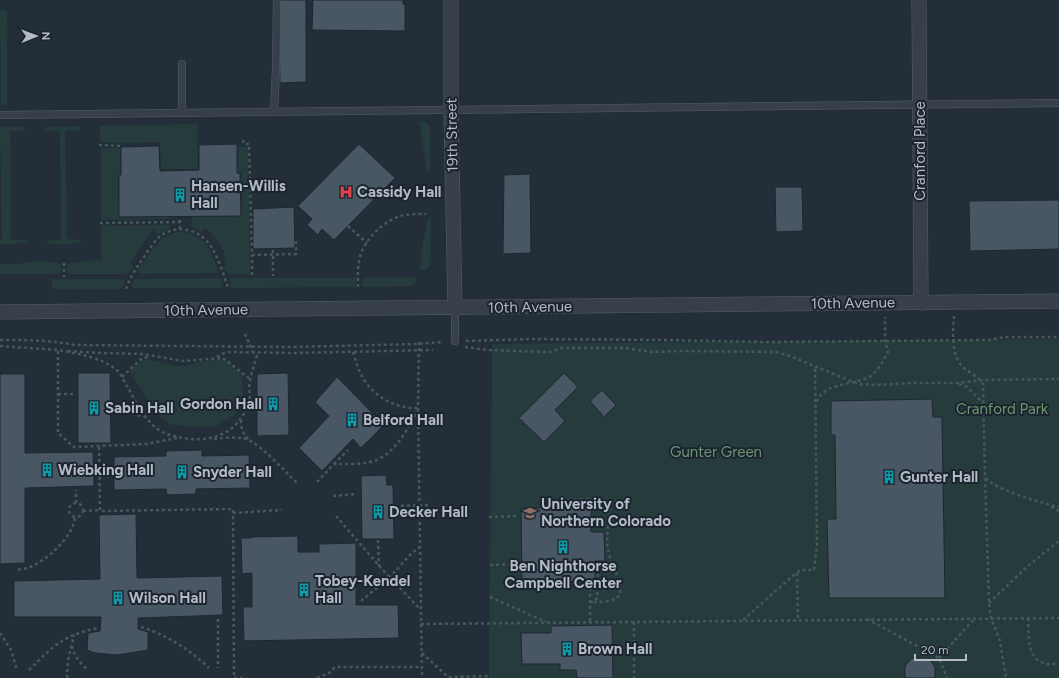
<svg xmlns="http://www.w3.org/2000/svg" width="1059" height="678" font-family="Figtree,sans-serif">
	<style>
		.green { fill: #263c3c }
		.building { fill: #495663; stroke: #1e2731 }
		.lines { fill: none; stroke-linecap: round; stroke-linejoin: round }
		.service-casing { stroke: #555e68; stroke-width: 8 }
		.minor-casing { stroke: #555e68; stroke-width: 15 }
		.path { stroke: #45595a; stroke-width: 2.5; stroke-dasharray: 3 3; stroke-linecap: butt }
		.service { stroke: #37404a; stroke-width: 7 }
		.minor { stroke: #37404a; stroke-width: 14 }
		.labels { text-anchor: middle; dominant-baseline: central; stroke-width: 4; stroke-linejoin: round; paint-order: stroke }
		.street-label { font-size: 15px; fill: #b2bbc6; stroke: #1c252f }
		.poi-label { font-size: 15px; font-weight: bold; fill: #b2bbc6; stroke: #1c252f; text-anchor: start }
		.park-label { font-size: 15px; fill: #6a9670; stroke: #1c252f }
	</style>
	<rect width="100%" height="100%" fill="#232e39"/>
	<g class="green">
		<path d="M 0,10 L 7,10 L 7,105 L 0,105 L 0,100 L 1,100 Z"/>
		<path d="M 419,121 L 423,121 L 430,125 L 430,171 L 427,171 Z"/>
		<path d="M 197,124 L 198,169 L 161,169 L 160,142 L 122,143 L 100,142 L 100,127 L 101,126 Z"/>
		<path d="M 79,126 L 80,129 L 79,130 L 65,131 L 67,239 L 83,240 C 74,246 58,245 48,243 L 46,240 L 61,240 L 60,131 L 46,130 L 45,129 L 48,127 Z"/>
		<path d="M 0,127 L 24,127 L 25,128 L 24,130 L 10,131 L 11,240 L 26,240 L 27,242 L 16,244 L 0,244 L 0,240 L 2,240 Z"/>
		<path d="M 237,147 L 248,147 L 250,274 C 241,274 228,277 223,268 L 225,267 L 226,261 L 223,254 L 224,252 C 219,242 214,235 205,228 L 201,232 L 191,227 L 192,217 L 242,216 L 241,172 L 237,172 Z"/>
		<path d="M 101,148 L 120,148 L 121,174 L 118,175 L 119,218 L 169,217 L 169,219 L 101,220 Z"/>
		<path d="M 428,218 L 431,218 L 430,267 L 425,270 L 420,270 L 422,248 Z"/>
		<path d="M 170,225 L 170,228 L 158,234 L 153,229 L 130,263 L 134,267 L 127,274 L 67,274 L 67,264 L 83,261 L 101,260 L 101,226 Z"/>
		<path d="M 182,232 C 206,235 210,251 218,270 L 217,273 L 142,274 L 138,272 C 140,267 143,263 146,259 C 156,244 164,233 182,232 Z"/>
		<path d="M 41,260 L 61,264 L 61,274 L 0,274 L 0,264 L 18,264 Z"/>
		<path d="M 416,277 L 416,282 L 412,286 L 362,287 L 362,278 Z"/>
		<path d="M 216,278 L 221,279 L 223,287 L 220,288 L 133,288 L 131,285 L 135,279 Z"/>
		<path d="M 230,278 L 356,278 L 356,287 L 231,288 Z"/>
		<path d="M 52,279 L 121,279 L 124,280 L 125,284 L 122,288 L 120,289 L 52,289 Z"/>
		<path d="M 1059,339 L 1059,678 L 489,678 L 492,344 Z"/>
		<path d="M 147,359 L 175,366 L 184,366 L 203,361 L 225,360 L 242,374 L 243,398 L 239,409 L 235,414 L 215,427 L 200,427 L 172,425 L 167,422 L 154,411 L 130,371 L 142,360 Z"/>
	</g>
	<g class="building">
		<path d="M 278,0 L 306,0 L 306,82 L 280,83 Z"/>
		<path d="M 313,0 L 403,0 L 403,4 L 405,4 L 405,31 L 312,30 Z"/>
		<path d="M 237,144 L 237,173 L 240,173 L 241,216 L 119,217 L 119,175 L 121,175 L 121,147 L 159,146 L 160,171 L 199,170 L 199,145 Z"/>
		<path d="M 359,144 L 395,178 L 334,240 L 322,229 L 318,235 L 307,225 L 312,219 L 298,206 Z"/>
		<path d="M 530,174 L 531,253 L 503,254 L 504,175 Z"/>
		<path d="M 775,187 L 802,187 L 803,231 L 776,232 Z"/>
		<path d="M 1059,200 L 1059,249 L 970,251 L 969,201 Z"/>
		<path d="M 294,207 L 295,248 L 253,249 L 253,209 Z"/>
		<path d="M 78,373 L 110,373 L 111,443 L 78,443 Z"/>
		<path d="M 288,373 L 289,435 L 257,436 L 257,374 Z"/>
		<path d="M 564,373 L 578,387 L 555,410 L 565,421 L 544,442 L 519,418 Z"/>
		<path d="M 0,374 L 25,374 L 25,453 L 93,452 L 94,486 L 25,488 L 25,563 L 0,564 Z"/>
		<path d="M 337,377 L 384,425 L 361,448 L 353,439 L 322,471 L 299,448 L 329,416 L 315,402 Z"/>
		<path d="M 602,390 L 616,405 L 604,417 L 590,401 Z"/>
		<path d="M 932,399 L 933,417 L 942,417 L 945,598 L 829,598 L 827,519 L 836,519 L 835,435 L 831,435 L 831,401 Z"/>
		<path d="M 202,450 L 202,456 L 249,455 L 250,488 L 196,489 L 196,494 L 167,495 L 166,489 L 114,490 L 114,457 L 166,456 L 166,451 Z"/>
		<path d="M 386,475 L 387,485 L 393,485 L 394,539 L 362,539 L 361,476 Z"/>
		<path d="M 591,507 L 591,532 L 604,532 L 605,561 L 595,561 L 595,581 L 522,583 L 521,508 Z"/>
		<path d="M 136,514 L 137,578 L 222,576 L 223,615 L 138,618 L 138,629 L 148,632 L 148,650 L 117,655 L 95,653 L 87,650 L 88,633 L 100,631 L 101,617 L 14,617 L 14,581 L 100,579 L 99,515 Z"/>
		<path d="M 298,536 L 298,552 L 319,552 L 319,544 L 356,543 L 356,605 L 398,605 L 399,638 L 244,641 L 243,607 L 252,607 L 252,573 L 242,574 L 241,538 L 251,538 L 251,537 Z"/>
		<path d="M 612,625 L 613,678 L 577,678 L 576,670 L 560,670 L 560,664 L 522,664 L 521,633 L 551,633 L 551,626 Z"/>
		<path d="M 912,658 L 929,658 L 935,667 L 935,678 L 905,678 L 905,666 Z"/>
	</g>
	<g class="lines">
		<g class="service-casing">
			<g id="service">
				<path d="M 182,64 L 182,113"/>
				<path d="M 274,112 L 276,68 L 277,0"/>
				<path d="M 0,115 L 1059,103"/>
				<path d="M 455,308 L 455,341"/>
			</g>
		</g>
		<g class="minor-casing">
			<g id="minor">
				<path d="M 451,0 L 451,111 L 455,308"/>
				<path d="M 919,0 L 921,303"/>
				<path d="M 0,312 L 1059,301"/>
			</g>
		</g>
		<g class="path">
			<path d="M 243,140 L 244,144 L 249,144 L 252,255 L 296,254 L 296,241"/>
			<path d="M 99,145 L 123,146"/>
			<path d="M 100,223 L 180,222"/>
			<path d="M 348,226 L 367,243"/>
			<path d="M 180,229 L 180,218"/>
			<path d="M 273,250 L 273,276"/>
			<path d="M 64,263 L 64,277"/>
			<path d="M 252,275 L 252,255"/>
			<path d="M 358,287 C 358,276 357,264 361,253 C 368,236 386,219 404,215 C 411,214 419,214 426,214"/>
			<path d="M 126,289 C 130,276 138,266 146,254 C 150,248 154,242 159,237 C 176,223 201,229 212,248 C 219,260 224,275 228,288"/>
			<path d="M 954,316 C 953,332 950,356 964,368 C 970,373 979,377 983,384 L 985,476 L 989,604 L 991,618 L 1000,641 L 1006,678"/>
			<path d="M 245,334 L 253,352"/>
			<path d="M 0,340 C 26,340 50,340 75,345 L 291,347 L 416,344 L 443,342"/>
			<path d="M 466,341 L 531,339 L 660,340 L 769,342 L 989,340 L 1004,337 L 1059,337"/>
			<path d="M 419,342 L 418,408 L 422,678"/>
			<path d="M 0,346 L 59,350"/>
			<path d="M 465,347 L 487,350 L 545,352 L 551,352 L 562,348 L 626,348 L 651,352 L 681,351 L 776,352 L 790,356 L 853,382 L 860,384 L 876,385 L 911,383 L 957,383 L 983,380 L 1059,379"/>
			<path d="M 68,351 L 101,353 L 143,354 L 183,361 L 223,358 L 250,379"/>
			<path d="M 353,352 C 356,361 358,370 363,378 C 374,397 396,409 418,408"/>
			<path d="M 217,357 L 221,354 L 231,352 L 293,353 L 433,350"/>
			<path d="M 122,377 L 141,359 L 150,356"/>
			<path d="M 959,384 L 967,387 L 983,403"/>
			<path d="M 58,394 L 75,394"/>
			<path d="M 249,401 L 252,404 L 255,404"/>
			<path d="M 817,402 C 822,383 854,385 869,377 C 878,372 883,360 888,352 L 885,341 L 885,317"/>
			<path d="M 114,413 L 128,413 L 146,417"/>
			<path d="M 241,420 C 241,429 243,434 249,440"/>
			<path d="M 177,438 L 146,444 L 74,447 L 58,433 L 58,350 C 79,354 101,357 118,371 C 122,375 124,382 127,386 C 134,398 140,412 150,422 C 161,435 175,437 190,439 C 218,441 240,430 249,402 C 251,396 248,388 250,381 C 252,371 255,362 258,352"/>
			<path d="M 214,439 C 223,438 233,437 242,438 C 258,440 285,472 297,483"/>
			<path d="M 99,447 L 100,511 L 233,509 L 234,678 L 247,678"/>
			<path d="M 334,464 L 348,450"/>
			<path d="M 100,476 L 112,476"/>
			<path d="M 986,478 C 993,489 1045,504 1059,507"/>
			<path d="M 317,482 L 334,464 C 347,464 361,465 374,461 C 395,454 408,428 418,411"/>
			<path d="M 333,496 L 357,494"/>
			<circle cx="76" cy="510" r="7"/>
			<path d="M 76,503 L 76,490"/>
			<path d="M 395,506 L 430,505"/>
			<path d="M 562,506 L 561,501 L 565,500 L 603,499 L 610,503 C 611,519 605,534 608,550 C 609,562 631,594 613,600 C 607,602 600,602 594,602"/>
			<path d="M 1051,507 L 1059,511"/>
			<path d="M 83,511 L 100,510"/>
			<path d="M 233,513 L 282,510"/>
			<path d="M 336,516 L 381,568 L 420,609"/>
			<path d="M 489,517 L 519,516"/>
			<path d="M 378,540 L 379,566"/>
			<path d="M 490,565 L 520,564"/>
			<path d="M 18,570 C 21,569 24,569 27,568 C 45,563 74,536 75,517"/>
			<path d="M 797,573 L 798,620"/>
			<path d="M 590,582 L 590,622"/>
			<path d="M 490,597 L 546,622"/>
			<path d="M 361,601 L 390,577 L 409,556 L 419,547"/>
			<path d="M 590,602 L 594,602 L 597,598 L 598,569"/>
			<path d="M 989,603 L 1028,566 L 1059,541"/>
			<path d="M 1028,618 C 1029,632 1026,657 1043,663 C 1048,665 1054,664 1059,664"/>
			<path d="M 218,619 L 218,668"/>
			<path d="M 867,619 L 939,658 L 947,678"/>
			<path d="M 743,620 L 795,574 L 801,570 L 814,570 L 816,552 L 817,547 L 815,367"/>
			<path d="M 634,622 L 634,678"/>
			<path d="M 421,624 L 1059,618"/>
			<path d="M 141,627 C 167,635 189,649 209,668"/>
			<path d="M 0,633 L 11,650 L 17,670"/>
			<path d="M 72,646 C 74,656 80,663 87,669"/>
			<path d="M 422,653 L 448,677 L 491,676"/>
			<path d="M 939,658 L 974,619"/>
			<path d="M 29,670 C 53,646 64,635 98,628"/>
			<path d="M 67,678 L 68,661 L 74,635"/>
			<path d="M 317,678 L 331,672 L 334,668 L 338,667 L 421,667"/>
		</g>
		<use href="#service" class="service"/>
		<use href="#minor" class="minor"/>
	</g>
	<defs>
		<g id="hospital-bare" transform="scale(1.08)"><path d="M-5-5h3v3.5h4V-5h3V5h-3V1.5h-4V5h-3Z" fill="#e0444e" stroke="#1c252f" stroke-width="2.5" paint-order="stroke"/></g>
		<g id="building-bare" transform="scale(1.08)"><path d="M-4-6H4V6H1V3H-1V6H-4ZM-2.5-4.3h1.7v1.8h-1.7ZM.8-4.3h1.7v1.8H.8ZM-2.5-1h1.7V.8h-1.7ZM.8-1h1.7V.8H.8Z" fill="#0f9aa8" stroke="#1c252f" stroke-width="2.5" paint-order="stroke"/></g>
		<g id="university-bare" transform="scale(1.08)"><path d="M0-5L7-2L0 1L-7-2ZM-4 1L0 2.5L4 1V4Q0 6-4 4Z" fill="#8d6e63" stroke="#1c252f" stroke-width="2.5" paint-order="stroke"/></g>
	</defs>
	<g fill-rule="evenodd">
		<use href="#hospital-bare" x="346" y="192"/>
		<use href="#building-bare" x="180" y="195"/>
		<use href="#building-bare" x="273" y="404"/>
		<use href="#building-bare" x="94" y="408"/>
		<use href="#building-bare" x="352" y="420"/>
		<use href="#building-bare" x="47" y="470"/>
		<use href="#building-bare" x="182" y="472"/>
		<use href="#building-bare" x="889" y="477"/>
		<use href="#building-bare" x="378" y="512"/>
		<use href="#university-bare" x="530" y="513"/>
		<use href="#building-bare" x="563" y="547"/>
		<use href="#building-bare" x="304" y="590"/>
		<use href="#building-bare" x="118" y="598"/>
		<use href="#building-bare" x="567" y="649"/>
	</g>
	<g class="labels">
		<g class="street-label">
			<text transform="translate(452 135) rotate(-91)">19th Street</text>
			<text transform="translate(920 151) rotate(-90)">Cranford Place</text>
			<text transform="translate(853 303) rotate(-1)">10th Avenue</text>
			<text transform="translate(530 307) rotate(-1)">10th Avenue</text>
			<text transform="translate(206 310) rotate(-1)">10th Avenue</text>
		</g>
		<g class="poi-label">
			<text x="191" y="186">Hansen-Willis<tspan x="191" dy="17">Hall</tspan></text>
			<text x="357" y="192">Cassidy Hall</text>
			<text x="262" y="404" text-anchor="end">Gordon Hall</text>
			<text x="105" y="408">Sabin Hall</text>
			<text x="363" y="420">Belford Hall</text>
			<text x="58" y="470">Wiebking Hall</text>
			<text x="193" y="472">Snyder Hall</text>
			<text x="900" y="477">Gunter Hall</text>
			<text x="541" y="504">University of<tspan x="541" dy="17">Northern Colorado</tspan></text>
			<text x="389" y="512">Decker Hall</text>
			<text x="563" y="566" text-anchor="middle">Ben Nighthorse<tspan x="563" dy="17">Campbell Center</tspan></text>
			<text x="315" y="581">Tobey-Kendel<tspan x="315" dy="17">Hall</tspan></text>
			<text x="129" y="598">Wilson Hall</text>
			<text x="578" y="649">Brown Hall</text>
		</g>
		<g class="park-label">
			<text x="1002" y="409">Cranford Park</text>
			<text x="716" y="452">Gunter Green</text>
		</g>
	</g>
	<g transform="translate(36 36) rotate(89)" stroke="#1c252f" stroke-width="3" paint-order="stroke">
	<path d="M0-3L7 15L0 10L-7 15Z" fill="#b2bbc6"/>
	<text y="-6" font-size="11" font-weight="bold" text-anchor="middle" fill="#b2bbc6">N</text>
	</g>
	<path d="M915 654v6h51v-6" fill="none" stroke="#b2bbc6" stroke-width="2"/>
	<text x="921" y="654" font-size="12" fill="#b2bbc6" stroke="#1c252f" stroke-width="3" paint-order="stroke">20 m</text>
</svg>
